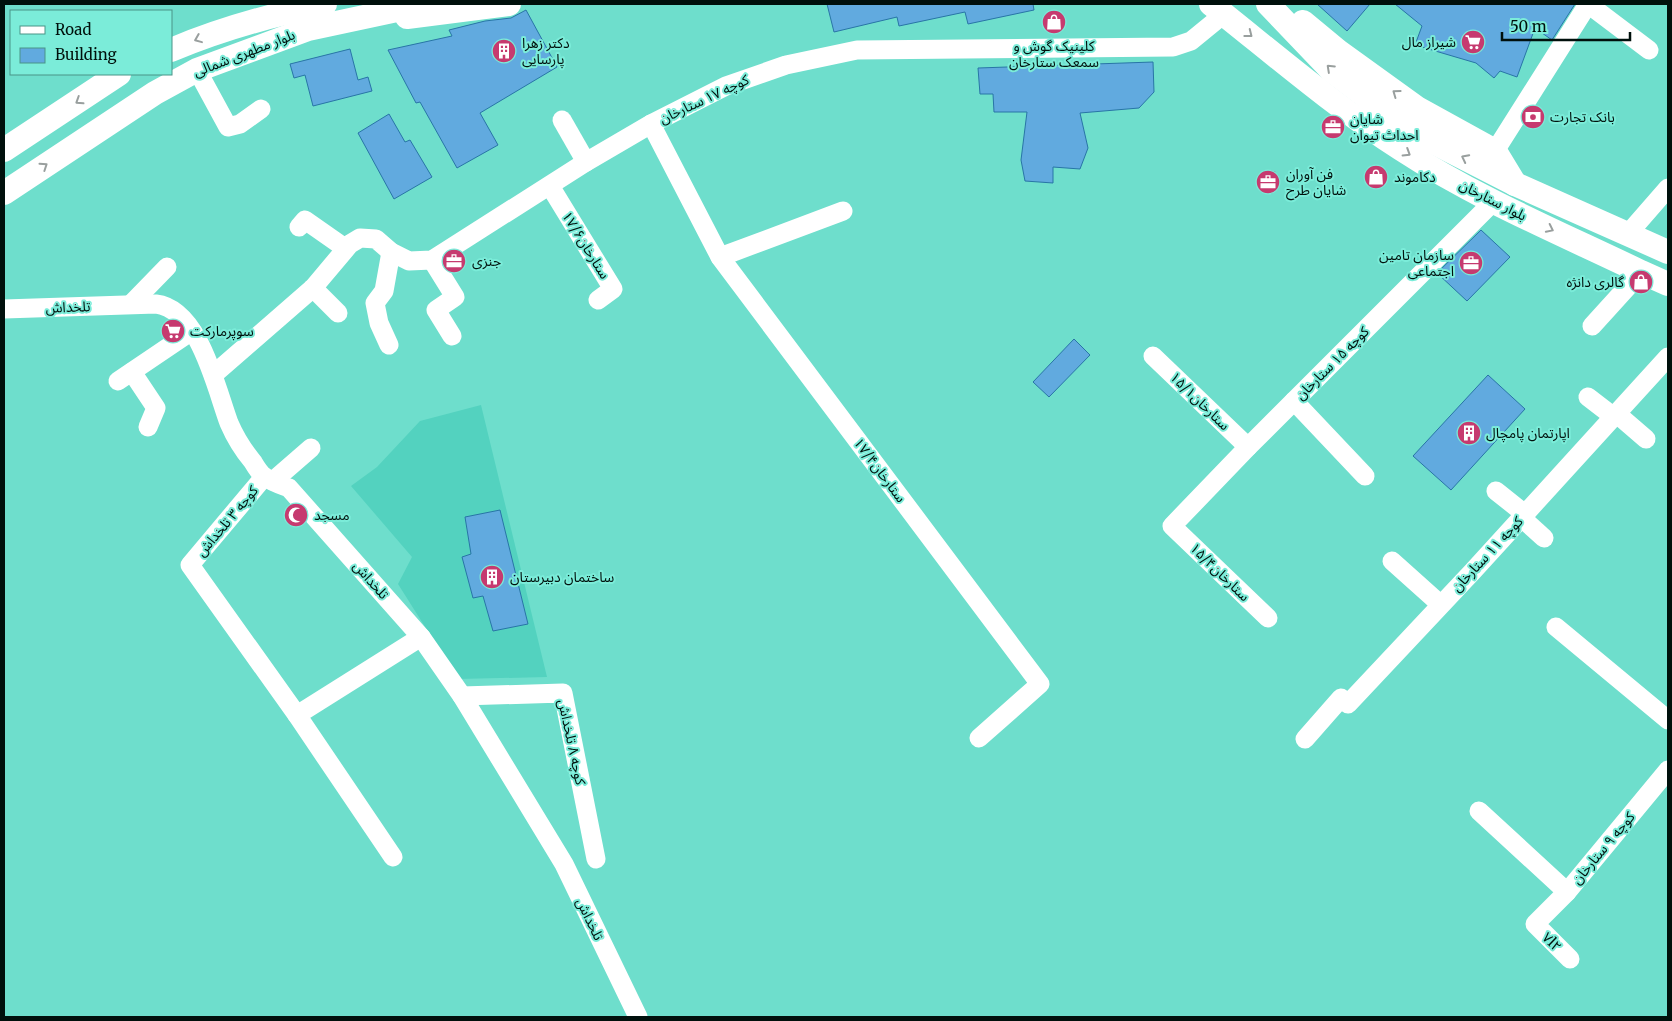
<svg xmlns="http://www.w3.org/2000/svg" width="1672" height="1021" font-family="Merriweather,'Noto Sans Arabic',serif">
	<style>
		.built { fill: #53d2bf }
		.building { fill: #61aadf; stroke: #2875a6 }
		.lines { fill: none; stroke-linecap: round; stroke-linejoin: round }
		.minor { stroke: #fff; stroke-width: 19 }
		.major { stroke: #fff; stroke-width: 24 }
		.oneway { stroke: #999f9e }
		.labels { text-anchor: middle; dominant-baseline: central; stroke-width: 4; stroke-linejoin: round; paint-order: stroke }
		.poi-label { font-size: 14px; fill: #00100c; stroke: #7becd9; text-anchor: start }
		.street-label { font-size: 14px; fill: #00100c; stroke: #7becd9 }
	</style>
	<rect width="100%" height="100%" fill="#6edecc"/>
	<path class="built" d="M 481,405 L 547,677 L 458,679 L 398,584 L 412,557 L 351,486 L 377,467 L 420,421 Z"/>
	<g class="building">
		<path d="M 827,4 L 1033,4 L 1034,10 L 968,24 L 965,12 L 899,26 L 897,17 L 834,32 Z"/>
		<path d="M 1317,4 L 1370,4 L 1347,31 Z"/>
		<path d="M 1395,4 L 1575,4 L 1552,40 L 1535,28 L 1517,77 L 1500,71 L 1494,78 L 1476,63 L 1415,45 L 1422,26 Z"/>
		<path d="M 526,10 L 557,67 L 480,113 L 498,145 L 457,168 L 420,102 L 416,103 L 388,50 L 452,36 L 449,30 L 485,21 L 511,18 Z"/>
		<path d="M 350,49 L 358,80 L 368,77 L 372,91 L 313,106 L 305,75 L 294,78 L 290,64 Z"/>
		<path d="M 1153,62 L 1154,92 L 1139,108 L 1080,113 L 1088,148 L 1080,169 L 1053,167 L 1053,183 L 1025,181 L 1021,160 L 1027,112 L 994,112 L 993,94 L 980,94 L 978,68 Z"/>
		<path d="M 389,114 L 405,142 L 410,140 L 432,177 L 394,199 L 358,133 Z"/>
		<path d="M 1481,230 L 1510,257 L 1467,301 L 1437,273 Z"/>
		<path d="M 1074,339 L 1090,355 L 1049,397 L 1033,382 Z"/>
		<path d="M 1488,375 L 1525,409 L 1451,490 L 1413,456 Z"/>
		<path d="M 500,510 L 528,624 L 493,631 L 483,596 L 473,598 L 462,557 L 471,554 L 465,517 Z"/>
	</g>
	<g class="lines">
		<g class="minor">
			<path d="M 1588,4 L 1649,50"/>
			<path d="M 197,70 L 228,127 L 240,124 L 261,109"/>
			<path d="M 562,120 L 586,162"/>
			<path d="M 651,124 L 720,257 L 1040,684 L 979,738"/>
			<path d="M 1495,151 L 1588,4"/>
			<path d="M 550,186 L 613,289 L 598,300"/>
			<path d="M 299,227 L 305,220 L 345,248"/>
			<path d="M 1627,235 L 1668,188"/>
			<path d="M 720,257 L 843,211"/>
			<path d="M 432,260 L 455,297 L 436,310 L 452,336"/>
			<path d="M 313,288 L 338,313"/>
			<path d="M 131,304 L 167,267"/>
			<path d="M 4,309 L 156,304 C 199,309 216,388 229,423 C 235,437 243,450 253,462 C 256,467 260,474 265,477 C 272,482 281,485 289,488 L 421,637 L 462,696 L 564,864 L 638,1017"/>
			<path d="M 1592,326 L 1641,272"/>
			<path d="M 389,345 L 379,323 L 375,303 L 384,291 L 391,252"/>
			<path d="M 1153,356 L 1248,447"/>
			<path d="M 132,372 L 156,408 L 148,427"/>
			<path d="M 213,375 L 313,288 L 350,244 L 360,238 L 376,239 L 391,252 L 409,261 L 432,260 L 586,162 L 651,124 L 726,86 L 786,65 L 857,50 L 1173,47 L 1191,41 L 1224,14"/>
			<path d="M 118,381 L 192,331"/>
			<path d="M 1588,397 L 1614,417"/>
			<path d="M 1294,401 L 1365,476"/>
			<path d="M 1617,414 L 1646,439"/>
			<path d="M 264,477 L 190,565 L 297,715"/>
			<path d="M 273,481 L 311,448"/>
			<path d="M 1496,491 L 1525,514"/>
			<path d="M 1522,518 L 1544,538"/>
			<path d="M 1392,561 L 1440,604"/>
			<path d="M 1268,618 L 1172,526 L 1248,447 L 1494,201"/>
			<path d="M 1556,627 L 1668,720"/>
			<path d="M 462,696 L 563,693 L 596,859"/>
			<path d="M 1305,739 L 1341,698 L 1348,704 L 1473,571 L 1668,357"/>
			<path d="M 1479,811 L 1567,892"/>
			<path d="M 393,857 L 297,715 L 421,637"/>
			<path d="M 1570,959 L 1535,924 L 1567,892 L 1668,770"/>
		</g>
		<g class="major">
			<path d="M 1211,4 C 1273,53 1334,106 1401,149 C 1476,198 1560,233 1641,272 L 1668,284"/>
			<path d="M 1268,4 L 1332,71 L 1385,111 L 1433,142 L 1515,184 L 1668,252"/>
			<path d="M 407,17 L 509,4"/>
			<path d="M 1303,22 L 1338,51 L 1417,108 L 1495,151 L 1515,184"/>
			<path d="M 171,50 C 223,28 271,15 325,4"/>
			<path d="M 4,150 L 119,74"/>
			<path d="M 4,193 L 155,93 L 197,70 L 308,29 L 425,4"/>
		</g>
	</g>
	<defs><path id="oneway-chevron" d="M-2-3.5L2.5 0L-2 3.5" fill="none" stroke-width="1.6" stroke-linecap="round" stroke-linejoin="round" transform="scale(1.25)"/></defs>
	<g class="oneway">
		<use href="#oneway-chevron" transform="translate(1249 34) rotate(38)"/>
		<use href="#oneway-chevron" transform="translate(198 39) rotate(158)"/>
		<use href="#oneway-chevron" transform="translate(1330 68) rotate(-137)"/>
		<use href="#oneway-chevron" transform="translate(1396 93) rotate(-144)"/>
		<use href="#oneway-chevron" transform="translate(79 101) rotate(147)"/>
		<use href="#oneway-chevron" transform="translate(1407 153) rotate(32)"/>
		<use href="#oneway-chevron" transform="translate(1465 158) rotate(-153)"/>
		<use href="#oneway-chevron" transform="translate(44 166) rotate(-34)"/>
		<use href="#oneway-chevron" transform="translate(1550 229) rotate(26)"/>
	</g>
	<defs>
		<g id="shop-disc" transform="scale(1.25)"><circle r="9.5" fill="#c63a6f" stroke="#7becd9"/><path d="M-5-2.5h2.3a2.7 3.5 0 0 1 5.4 0H5L5.5 6h-11ZM-1.5-2.5h3a1.5 2.3 0 0 0-3 0Z" fill="#fff"/></g>
		<g id="supermarket-disc" transform="scale(1.25)"><circle r="9.5" fill="#c63a6f" stroke="#7becd9"/><path d="M-6-5.5h2.5l.6 2H6L4.5 2H-2.5L-4.4-4H-6ZM-1.5 3.2a1.3 1.3 0 1 0 .1 0ZM3 3.2a1.3 1.3 0 1 0 .1 0Z" fill="#fff"/></g>
		<g id="building-disc" transform="scale(1.25)"><circle r="9.5" fill="#c63a6f" stroke="#7becd9"/><path d="M-4-6H4V6H1V3H-1V6H-4ZM-2.5-4.3h1.7v1.8h-1.7ZM.8-4.3h1.7v1.8H.8ZM-2.5-1h1.7V.8h-1.7ZM.8-1h1.7V.8H.8Z" fill="#fff"/></g>
		<g id="bank-disc" transform="scale(1.25)"><circle r="9.5" fill="#c63a6f" stroke="#7becd9"/><path d="M-6-4H6V4H-6ZM0-2.3a2.3 2.3 0 1 0 0 4.6a2.3 2.3 0 1 0 0-4.6Z" fill="#fff"/></g>
		<g id="office-disc" transform="scale(1.25)"><circle r="9.5" fill="#c63a6f" stroke="#7becd9"/><path d="M-6-3h4V-5.5h4V-3h4V5H-6ZM-1-4.5V-3h2v-1.5ZM-6 0V1H6V0Z" fill="#fff"/></g>
		<g id="mosque-disc" transform="scale(1.25)"><circle r="9.5" fill="#c63a6f" stroke="#7becd9"/><path d="M3.5-4.9A6 6 0 1 0 3.5 4.9A5 5 0 1 1 3.5-4.9Z" fill="#fff"/></g>
	</defs>
	<g fill-rule="evenodd">
		<use href="#shop-disc" x="1054" y="22"/>
		<use href="#supermarket-disc" x="1473" y="42"/>
		<use href="#building-disc" x="504" y="51"/>
		<use href="#bank-disc" x="1533" y="117"/>
		<use href="#office-disc" x="1333" y="127"/>
		<use href="#shop-disc" x="1376" y="177"/>
		<use href="#office-disc" x="1268" y="182"/>
		<use href="#office-disc" x="454" y="261"/>
		<use href="#office-disc" x="1471" y="263"/>
		<use href="#shop-disc" x="1641" y="282"/>
		<use href="#supermarket-disc" x="173" y="331"/>
		<use href="#building-disc" x="1469" y="433"/>
		<use href="#mosque-disc" x="296" y="515"/>
		<use href="#building-disc" x="492" y="577"/>
	</g>
	<g class="labels">
		<g class="poi-label">
			<text x="1456" y="42" text-anchor="end">شیراز مال</text>
			<text x="522" y="43">دکتر زهرا<tspan x="522" dy="16">پارسایی</tspan></text>
			<text x="1054" y="46" text-anchor="middle">کلینیک گوش و<tspan x="1054" dy="16">سمعک ستارخان</tspan></text>
			<text x="1550" y="117">بانک تجارت</text>
			<text x="1350" y="119">شایان<tspan x="1350" dy="16">احداث تیوان</tspan></text>
			<text x="1286" y="174">فن آوران<tspan x="1286" dy="16">شایان طرح</tspan></text>
			<text x="1394" y="177">دکاموند</text>
			<text x="1454" y="255" text-anchor="end">سازمان تامین<tspan x="1454" dy="16">اجتماعی</tspan></text>
			<text x="472" y="261">جنزی</text>
			<text x="1624" y="282" text-anchor="end">گالری دانژه</text>
			<text x="190" y="331">سوپرمارکت</text>
			<text x="1486" y="433">اپارتمان پامچال</text>
			<text x="314" y="515">مسجد</text>
			<text x="510" y="577">ساختمان دبیرستان</text>
		</g>
		<g class="street-label">
			<text transform="translate(244 53) rotate(-21)">بلوار مطهرى شمالى</text>
			<text transform="translate(704 99) rotate(-25)">کوچه ۱۷ ستارخان</text>
			<text transform="translate(1493 200) rotate(27)">بلوار ستارخان</text>
			<text transform="translate(586 245) rotate(58)">ستارخان۱۷/۶</text>
			<text transform="translate(68 307) rotate(-2)">تلخداش</text>
			<text transform="translate(1332 363) rotate(-45)">کوچه ۱۵ ستارخان</text>
			<text transform="translate(1200 401) rotate(44)">ستارخان۱۵/۱</text>
			<text transform="translate(880 470) rotate(53)">ستارخان۱۷/۴</text>
			<text transform="translate(227 521) rotate(-50)">کوچه ۳ تلخداش</text>
			<text transform="translate(1487 554) rotate(-47)">کوچه ۱۱ ستارخان</text>
			<text transform="translate(1220 572) rotate(44)">ستارخان۱۵/۴</text>
			<text transform="translate(371 580) rotate(48)">تلخداش</text>
			<text transform="translate(572 742) rotate(78)">کوچه ۸ تلخداش</text>
			<text transform="translate(1603 848) rotate(-50)">کوچه ۹ ستارخان</text>
			<text transform="translate(590 919) rotate(64)">تلخداش</text>
			<text transform="translate(1552 942) rotate(44)">۷l۲</text>
		</g>
	</g>
	<rect width="1672" height="1021" fill="none" stroke="#00100c" stroke-width="10"/>
	<rect x="10" y="10" width="162" height="65" fill="#7becd9" stroke="#4a9487"/>
	<rect x="20" y="26" width="25" height="8" fill="#ffffff" stroke="#4a9487"/>
	<text x="55" y="35" font-size="15" fill="#00100c">Road</text>
	<rect x="20" y="48" width="25" height="15" fill="#61aadf" stroke="#4a9487"/>
	<text x="55" y="60" font-size="15" fill="#00100c">Building</text>
	<path d="M1502 32v8h128v-8" fill="none" stroke="#00100c" stroke-width="2.5"/>
	<text x="1510" y="32" font-size="15" fill="#00100c" stroke="#7becd9" stroke-width="4" paint-order="stroke">50 m</text>
</svg>
